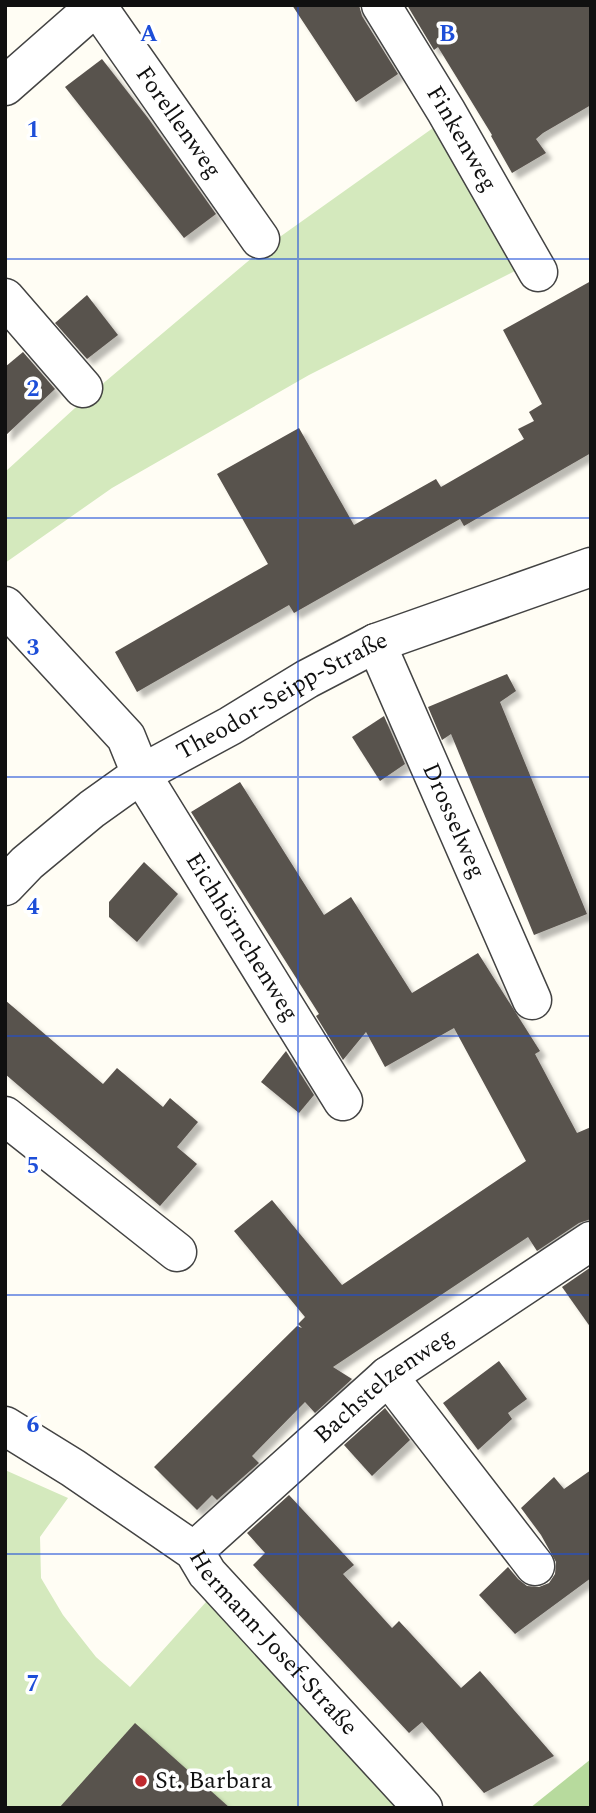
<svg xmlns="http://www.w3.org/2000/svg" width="596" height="1813" font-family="Spectral,serif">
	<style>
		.green { fill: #d4e9bd }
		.forest { fill: #b7da9d }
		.building { fill: #59524d; filter: url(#shadow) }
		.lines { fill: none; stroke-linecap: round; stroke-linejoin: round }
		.minor-casing { stroke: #434343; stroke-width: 41 }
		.tertiary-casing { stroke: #434343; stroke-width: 41 }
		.minor { stroke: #fff; stroke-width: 38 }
		.tertiary { stroke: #fff; stroke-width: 38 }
		.grid { fill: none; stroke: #1d4ed8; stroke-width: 2; stroke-opacity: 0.55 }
		.poi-dot { fill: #bf2a2f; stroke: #fff; stroke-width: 2.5 }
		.labels { text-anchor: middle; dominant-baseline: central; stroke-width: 7; stroke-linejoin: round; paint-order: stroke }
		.street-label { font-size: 24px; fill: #101010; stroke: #fff }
		.poi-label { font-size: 24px; fill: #101010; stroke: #fff; text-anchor: start }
		.grid-label { font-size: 23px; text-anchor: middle; font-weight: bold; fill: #1d4ed8; stroke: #fff; stroke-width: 7; stroke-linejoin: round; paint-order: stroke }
	</style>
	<defs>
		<filter id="shadow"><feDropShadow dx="6" dy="6" stdDeviation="2" flood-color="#0004"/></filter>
	</defs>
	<rect width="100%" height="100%" fill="#fffdf4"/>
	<g class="green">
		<path d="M 440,123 L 525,266 L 309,375 L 112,488 L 5,563 L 5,472 L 87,397 L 260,251 Z"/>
		<path d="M 5,1470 L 68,1498 L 40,1537 L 41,1578 L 63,1615 L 96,1657 L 130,1687 L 214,1593 L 409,1808 L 5,1808 Z"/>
	</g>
	<path class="forest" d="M 591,1759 L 591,1808 L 530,1808 Z"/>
	<g class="building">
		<path d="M 292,5 L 359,5 L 362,16 L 398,74 L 356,102 Z"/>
		<path d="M 407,5 L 591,5 L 591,105 L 543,133 L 536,139 L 546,153 L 512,173 L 491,136 L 492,135 L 438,47 L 434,50 Z"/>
		<path d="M 102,59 L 148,118 L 216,214 L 184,238 L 65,87 Z"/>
		<path d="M 591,281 L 591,453 L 464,526 L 460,519 L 294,613 L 289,605 L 137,692 L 115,652 L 268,564 L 217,474 L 299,428 L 354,525 L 436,479 L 441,487 L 524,439 L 518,429 L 534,421 L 529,412 L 542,404 L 503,330 Z"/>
		<path d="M 87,295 L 118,335 L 87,359 L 55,323 Z"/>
		<path d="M 23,352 L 55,389 L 5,436 L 5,367 Z"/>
		<path d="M 507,674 L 516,691 L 500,702 L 587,914 L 534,935 L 451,734 L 442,740 L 428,707 Z"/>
		<path d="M 384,716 L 405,764 L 380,781 L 352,737 Z"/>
		<path d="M 240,782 L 324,915 L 351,897 L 412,993 L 478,953 L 540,1051 L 535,1054 L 577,1133 L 591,1127 L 591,1219 L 579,1223 L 537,1251 L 528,1237 L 333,1367 L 352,1379 L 315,1413 L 305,1402 L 252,1456 L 259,1463 L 217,1500 L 212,1495 L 197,1510 L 154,1467 L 297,1326 L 302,1328 L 298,1324 L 305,1317 L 234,1231 L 272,1200 L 342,1285 L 526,1161 L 454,1028 L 385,1067 L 366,1032 L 343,1060 L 316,1016 L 319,1014 L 191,812 Z"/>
		<path d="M 144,862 L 178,894 L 137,942 L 109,917 L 109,902 Z"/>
		<path d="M 5,1000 L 103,1084 L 117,1068 L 163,1107 L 170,1098 L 198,1122 L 177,1147 L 197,1164 L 160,1206 L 5,1074 Z"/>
		<path d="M 286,1051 L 314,1095 L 299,1113 L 261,1082 Z"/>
		<path d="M 591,1267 L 591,1328 L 562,1287 Z"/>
		<path d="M 499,1361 L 527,1399 L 508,1413 L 512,1419 L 478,1450 L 443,1403 Z"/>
		<path d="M 385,1408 L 410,1440 L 372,1476 L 344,1445 Z"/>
		<path d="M 591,1470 L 591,1578 L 515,1634 L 479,1595 L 508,1567 L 518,1579 L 527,1586 L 539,1587 L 549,1583 L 555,1574 L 556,1562 L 541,1535 L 521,1508 L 554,1477 L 564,1489 Z"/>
		<path d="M 289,1495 L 354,1565 L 343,1574 L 392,1628 L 399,1621 L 461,1688 L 480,1671 L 554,1756 L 484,1793 L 422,1722 L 409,1733 L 253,1565 L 265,1553 L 247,1533 Z"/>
		<path d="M 135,1723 L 230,1808 L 59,1808 Z"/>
	</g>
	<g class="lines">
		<g class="minor-casing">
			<g id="minor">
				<path id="s1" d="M 381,5 L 446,111 L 538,272"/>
				<path id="s2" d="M 97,6 L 260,239"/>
				<path d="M 5,86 L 97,5"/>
				<path d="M 5,298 L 83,388"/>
				<path id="s3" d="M 5,606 L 126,737 L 141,774 L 343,1101"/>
				<path id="s4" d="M 376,643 L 532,1000"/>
				<path d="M 5,1116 L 177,1252"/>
				<path d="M 388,1376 L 535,1566"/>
				<path id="s5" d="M 5,1426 L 73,1468 L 194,1551 L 207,1573 L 423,1808"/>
				<path id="s6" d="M 194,1551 L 388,1376 L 591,1241"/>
			</g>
		</g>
		<g class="tertiary-casing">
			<g id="tertiary">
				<path id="s7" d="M 5,886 L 27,863 L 92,809 L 141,774 L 230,726 L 307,679 L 376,643 L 591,567"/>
			</g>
		</g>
		<use href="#minor" class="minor"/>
		<use href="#tertiary" class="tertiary"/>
	</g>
	<path class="grid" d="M 298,5 L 298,1808M 5,259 L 591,259M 5,518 L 591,518M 5,777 L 591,777M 5,1036 L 591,1036M 5,1295 L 591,1295M 5,1554 L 591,1554"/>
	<circle class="poi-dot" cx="141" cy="1781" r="7"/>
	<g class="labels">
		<g class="street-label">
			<text stroke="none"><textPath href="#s2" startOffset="142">Forellenweg</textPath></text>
			<text stroke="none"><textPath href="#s1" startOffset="156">Finkenweg</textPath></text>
			<text stroke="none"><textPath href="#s7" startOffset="338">Theodor-Seipp-Straße</textPath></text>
			<text stroke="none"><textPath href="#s4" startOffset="194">Drosselweg</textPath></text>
			<text stroke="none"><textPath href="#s3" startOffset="410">Eichhörnchenweg</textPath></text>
			<text stroke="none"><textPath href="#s6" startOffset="252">Bachstelzenweg</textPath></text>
			<text stroke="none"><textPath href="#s5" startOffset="348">Hermann-Josef-Straße</textPath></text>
		</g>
		<g class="poi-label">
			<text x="155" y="1781">St. Barbara</text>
		</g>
	</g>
	<g class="grid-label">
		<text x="149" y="41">A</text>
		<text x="447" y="41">B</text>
		<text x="33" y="137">1</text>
		<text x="33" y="396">2</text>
		<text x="33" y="655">3</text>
		<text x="33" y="914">4</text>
		<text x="33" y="1173">5</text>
		<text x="33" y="1432">6</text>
		<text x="33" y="1691">7</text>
	</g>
	<rect width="596" height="1813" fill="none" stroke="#101010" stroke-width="14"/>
</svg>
